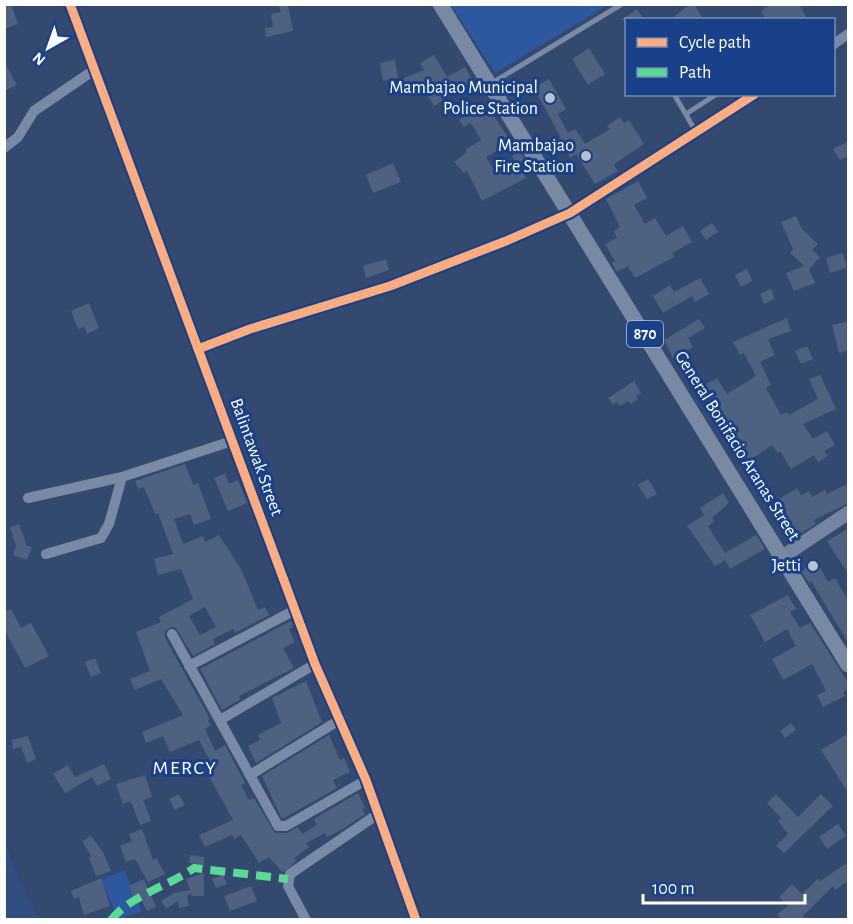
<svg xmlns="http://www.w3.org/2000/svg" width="853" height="924" font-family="'Alegreya Sans',sans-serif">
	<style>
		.green { fill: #2d58a0 }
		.water { fill: #304e82 }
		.building { fill: #4f6180; fill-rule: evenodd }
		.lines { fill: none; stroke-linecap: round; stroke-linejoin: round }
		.lane { stroke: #7a8aa5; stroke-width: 5 }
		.street { stroke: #7a8aa5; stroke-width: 10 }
		.secondary { stroke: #7585a1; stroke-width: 14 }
		.primary { stroke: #7989a3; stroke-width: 15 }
		.quiet { stroke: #5adb95; stroke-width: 8; stroke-dasharray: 15 8; stroke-linecap: butt }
		.cycleway-casing { stroke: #19418a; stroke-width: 13 }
		.cycleway { stroke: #ffac80; stroke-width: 9 }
		.poi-dot { fill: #b8bfcd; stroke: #19418a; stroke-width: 2 }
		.labels { text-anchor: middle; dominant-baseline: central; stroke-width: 6; stroke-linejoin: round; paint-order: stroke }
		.shield { fill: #19418a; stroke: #bac6dc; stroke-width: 1.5 }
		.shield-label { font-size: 16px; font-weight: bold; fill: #fff }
		.poi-label { font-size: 18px; fill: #fff; stroke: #19418a; text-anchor: end }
		.street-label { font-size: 18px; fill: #fff; stroke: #19418a }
		.neighbourhood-label { font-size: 20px; letter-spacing: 1.5px; fill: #fff; stroke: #19418a }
	</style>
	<rect width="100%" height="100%" fill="#334970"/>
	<g class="green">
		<path d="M 451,5 L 608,5 L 495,73 Z"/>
		<path d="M 124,870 L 142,911 L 119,919 L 101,880 Z"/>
	</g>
	<path class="water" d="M 4,839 L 16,873 L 39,919 L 5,919 Z"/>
	<g class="building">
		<path d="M 4,4 L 11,4 L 18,24 L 4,29 Z"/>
		<path d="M 278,4 L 288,4 L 293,31 L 266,37 L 265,28 L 273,27 L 271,14 L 281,12 Z"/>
		<path d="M 691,4 L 694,4 L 704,20 L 669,20 Z"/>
		<path d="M 771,4 L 799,4 L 808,20 L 766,20 L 761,11 Z"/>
		<path d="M 637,9 L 644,20 L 621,20 Z"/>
		<path d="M 589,48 L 605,74 L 588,85 L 572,59 Z"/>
		<path d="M 434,55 L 447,77 L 465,67 L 473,81 L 434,106 L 423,87 L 405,94 L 399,80 L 424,70 L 420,63 Z"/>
		<path d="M 395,60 L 398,78 L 383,81 L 380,63 Z"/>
		<path d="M 4,62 L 17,85 L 4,91 Z"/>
		<path d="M 549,79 L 566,109 L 558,114 L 568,133 L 575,129 L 585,144 L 610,129 L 607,126 L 620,117 L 624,123 L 629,120 L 644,144 L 620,160 L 614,165 L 618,171 L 595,184 L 576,154 L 570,158 L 559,139 L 561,138 L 534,88 Z"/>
		<path d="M 485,103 L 512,143 L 486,157 L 495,172 L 515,162 L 512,156 L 520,152 L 527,163 L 520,166 L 526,178 L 482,201 L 467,171 L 464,173 L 454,162 L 467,152 L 465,150 L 481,140 L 472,125 L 469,123 L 464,127 L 459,120 Z"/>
		<path d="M 849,141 L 849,156 L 840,160 L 833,149 Z"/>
		<path d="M 393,163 L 401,182 L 373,193 L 366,175 Z"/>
		<path d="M 638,181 L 647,198 L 634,205 L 645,224 L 655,218 L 666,236 L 683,226 L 692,242 L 672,253 L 674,257 L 635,278 L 628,266 L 617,272 L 612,263 L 615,261 L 605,244 L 617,238 L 614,231 L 620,227 L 606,199 Z"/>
		<path d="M 796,216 L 802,229 L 818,244 L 812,250 L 820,257 L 809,269 L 815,283 L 794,291 L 786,273 L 804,266 L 790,253 L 793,249 L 781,222 Z"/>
		<path d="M 712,223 L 718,232 L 706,240 L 700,231 Z"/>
		<path d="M 843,253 L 847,268 L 830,273 L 826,258 Z"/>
		<path d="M 386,259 L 389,270 L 366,278 L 363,266 Z"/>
		<path d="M 747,269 L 752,281 L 741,287 L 735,275 Z"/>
		<path d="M 700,278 L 709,294 L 695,302 L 692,296 L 663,313 L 653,296 L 670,285 L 674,292 Z"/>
		<path d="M 771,289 L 775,299 L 764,304 L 760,294 Z"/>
		<path d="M 89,303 L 99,328 L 87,334 L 84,327 L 78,329 L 71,311 Z"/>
		<path d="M 787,318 L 791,331 L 768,339 L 775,355 L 760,362 L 771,385 L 766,388 L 781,415 L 787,412 L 789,415 L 818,399 L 809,379 L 820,375 L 836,409 L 803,424 L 813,439 L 827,431 L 835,445 L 824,451 L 828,456 L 818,462 L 814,455 L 791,469 L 780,451 L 778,453 L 772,445 L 749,461 L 739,447 L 736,449 L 725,433 L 723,434 L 714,421 L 719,418 L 701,387 L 717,378 L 727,394 L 756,376 L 744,353 L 740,355 L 733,342 Z"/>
		<path d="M 699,319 L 705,328 L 688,338 L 693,347 L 673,358 L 664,340 Z"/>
		<path d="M 849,321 L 849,350 L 839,353 L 832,325 Z"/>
		<path d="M 807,346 L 813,359 L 801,364 L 795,351 Z"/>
		<path d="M 634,381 L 641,393 L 636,396 L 638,399 L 631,404 L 628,401 L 620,406 L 617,402 L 613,405 L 608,398 Z"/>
		<path d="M 185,464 L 193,485 L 198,483 L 211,519 L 194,525 L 190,514 L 174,519 L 183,544 L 203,536 L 205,542 L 219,535 L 242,571 L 258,610 L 265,607 L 269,615 L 235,633 L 233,629 L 213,639 L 215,644 L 193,656 L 176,628 L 172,627 L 165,631 L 165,638 L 210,719 L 208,720 L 211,725 L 205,729 L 215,751 L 225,745 L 245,783 L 241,785 L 249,800 L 254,798 L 275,833 L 287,833 L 298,827 L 302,834 L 317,825 L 314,819 L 358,793 L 365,808 L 362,809 L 365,814 L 344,828 L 327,837 L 325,833 L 306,843 L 309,847 L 294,858 L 296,861 L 283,873 L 269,857 L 259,863 L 241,835 L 234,839 L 232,835 L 205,847 L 199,835 L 233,820 L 205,769 L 212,765 L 199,740 L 170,752 L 163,736 L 146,743 L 142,732 L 183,715 L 161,679 L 135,690 L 130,679 L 150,671 L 136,632 L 161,622 L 159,617 L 193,599 L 181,569 L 158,575 L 154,559 L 173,554 L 158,513 L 155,514 L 144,487 L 138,489 L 135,481 ZM 205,607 L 216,627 L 200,635 L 189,616 Z"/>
		<path d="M 225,473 L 229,484 L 238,480 L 247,503 L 228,511 L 214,478 Z"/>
		<path d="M 648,479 L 657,494 L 647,499 L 638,485 Z"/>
		<path d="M 849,483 L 849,503 L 814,520 L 816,524 L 790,540 L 772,503 L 797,488 L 801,495 L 809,491 L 812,497 L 825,490 L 827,494 Z"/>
		<path d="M 723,493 L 729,503 L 712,518 L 714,522 L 708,526 L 725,553 L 756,535 L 765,549 L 730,569 L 725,560 L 715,566 L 687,526 L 704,515 L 700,508 Z"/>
		<path d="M 19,524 L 27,546 L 32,547 L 27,560 L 13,555 L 16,546 L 10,527 Z"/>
		<path d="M 849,528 L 849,575 L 827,541 Z"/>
		<path d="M 817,562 L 828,582 L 835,578 L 849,602 L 849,644 L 811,581 L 809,583 L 801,571 Z"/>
		<path d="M 788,595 L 796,609 L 790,612 L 800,628 L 810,623 L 849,684 L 849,689 L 843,692 L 845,696 L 823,707 L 817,695 L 826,691 L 812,664 L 783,680 L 772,659 L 796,646 L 787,629 L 765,642 L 750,615 Z"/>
		<path d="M 11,609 L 21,628 L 31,623 L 49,656 L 25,668 L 4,629 L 4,612 Z"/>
		<path d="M 291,621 L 293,627 L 289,629 L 295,642 L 283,648 L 294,668 L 239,696 L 241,699 L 222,710 L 200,669 Z"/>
		<path d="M 95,658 L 101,673 L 91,677 L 85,662 Z"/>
		<path d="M 306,681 L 322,722 L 256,763 L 248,746 L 260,740 L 258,735 L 281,723 L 272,698 Z"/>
		<path d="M 791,723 L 796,730 L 785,738 L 780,731 Z"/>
		<path d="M 849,733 L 849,794 L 821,750 Z"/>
		<path d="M 329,735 L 340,760 L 344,758 L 350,772 L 333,780 L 337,788 L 282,819 L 262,776 Z"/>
		<path d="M 28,736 L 36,759 L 27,763 L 21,747 L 13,749 L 12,740 Z"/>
		<path d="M 104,764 L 111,779 L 97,786 L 92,777 L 65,793 L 53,774 L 68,765 L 75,777 Z"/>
		<path d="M 145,775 L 152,797 L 143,800 L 151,821 L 140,825 L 132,804 L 130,801 L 123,804 L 116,784 Z"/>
		<path d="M 179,794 L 185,805 L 175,810 L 169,799 Z"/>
		<path d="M 776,794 L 798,817 L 821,794 L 833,806 L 784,853 L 776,846 L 788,834 L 778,821 L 781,818 L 767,803 Z"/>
		<path d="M 838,824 L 846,836 L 827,849 L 819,837 Z"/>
		<path d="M 142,829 L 153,860 L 156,858 L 165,874 L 148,882 L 135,859 L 126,862 L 120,846 L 132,841 L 129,834 Z"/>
		<path d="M 91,836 L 103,852 L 111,871 L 96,876 L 89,858 L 91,856 L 82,841 Z"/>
		<path d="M 190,855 L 204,857 L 204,865 L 189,863 Z"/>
		<path d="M 845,864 L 849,868 L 849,881 L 835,890 L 833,886 L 803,916 L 806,920 L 782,920 L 777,914 L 788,906 L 779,897 L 792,884 L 802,894 L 818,879 L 820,881 Z"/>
		<path d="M 204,873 L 204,896 L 192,896 L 191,893 L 187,896 L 189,906 L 179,908 L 178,901 L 166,909 L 161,901 L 174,893 L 190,890 L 186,879 Z"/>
		<path d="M 223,874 L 227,884 L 216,888 L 212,879 Z"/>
		<path d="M 101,878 L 110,906 L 84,915 L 79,897 L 74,899 L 71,891 Z"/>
		<path d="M 144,879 L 156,907 L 147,911 L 139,895 L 134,898 L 129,886 Z"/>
		<path d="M 251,886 L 257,901 L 230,911 L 224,896 Z"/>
	</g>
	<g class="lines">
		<g class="lane">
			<path d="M 492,83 L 622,4"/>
			<path d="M 674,94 L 696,132"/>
			<path d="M 686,114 L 717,94"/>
		</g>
		<g class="street">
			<path d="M 70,4 L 315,664 L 366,780 L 416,920"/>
			<path d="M 834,44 L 848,34"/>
			<path d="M 4,148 L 18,137 L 34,111 L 94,70"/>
			<path d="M 198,349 L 250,329 L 390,286 L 506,241 L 570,213 L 755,94"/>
			<path d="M 28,498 L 122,477 L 232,441"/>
			<path d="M 46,554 L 101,538 L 109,524 L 122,477"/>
			<path d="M 172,634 L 278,826 L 286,826 L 366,780"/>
			<path d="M 189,666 L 295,610"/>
			<path d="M 220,720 L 315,664"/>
			<path d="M 250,775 L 341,719"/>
			<path d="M 306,920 L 288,886 L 290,874 L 378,814"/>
		</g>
		<path class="secondary" d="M 782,557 L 848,513"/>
		<path class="primary" d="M 440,4 L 848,665"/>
		<path class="quiet" d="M 111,920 C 131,895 169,886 194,868 L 288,879"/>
		<g class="cycleway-casing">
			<g id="cycleway">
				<path d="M 70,4 L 315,664 L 366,780 L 416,920"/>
				<path d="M 198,349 L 250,329 L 390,286 L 506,241 L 570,213 L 755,94"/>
			</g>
		</g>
		<use href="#cycleway" class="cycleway"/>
	</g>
	<g class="poi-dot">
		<circle cx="550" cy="98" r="6"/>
		<circle cx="586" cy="156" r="6"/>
		<circle cx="813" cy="566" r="6"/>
	</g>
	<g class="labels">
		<rect class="shield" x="627" y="321" width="36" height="26" rx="4.5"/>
		<g class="shield-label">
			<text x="645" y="334">870</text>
		</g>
		<g class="poi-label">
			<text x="538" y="88">Mambajao Municipal<tspan x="538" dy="21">Police Station</tspan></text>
			<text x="574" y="146">Mambajao<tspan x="574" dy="21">Fire Station</tspan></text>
			<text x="801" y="566">Jetti</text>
		</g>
		<g class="street-label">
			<text transform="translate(737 446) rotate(58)">General Bonifacio Aranas Street</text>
			<text transform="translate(256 457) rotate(70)">Balintawak Street</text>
		</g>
		<g class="neighbourhood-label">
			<text x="185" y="768">MERCY</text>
		</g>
	</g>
	<rect width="853" height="924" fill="none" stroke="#ffffff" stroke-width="12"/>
	<rect x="625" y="18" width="210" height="78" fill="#19418a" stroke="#758db9" stroke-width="1.5"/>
	<rect x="637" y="38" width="30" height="9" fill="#ffac80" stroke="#758db9" stroke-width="1.5"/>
	<text x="679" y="48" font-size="18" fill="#ffffff">Cycle path</text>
	<rect x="637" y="68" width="30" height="9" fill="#5adb95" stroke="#758db9" stroke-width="1.5"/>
	<text x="679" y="78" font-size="18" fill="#ffffff">Path</text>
	<g transform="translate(48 48) rotate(220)" stroke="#19418a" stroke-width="4.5" paint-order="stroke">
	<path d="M0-4.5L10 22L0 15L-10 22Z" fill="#ffffff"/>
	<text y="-9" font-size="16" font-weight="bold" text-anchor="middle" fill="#ffffff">N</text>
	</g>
	<path d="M643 894v9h162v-9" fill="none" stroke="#ffffff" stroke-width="3"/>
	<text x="652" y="894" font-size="18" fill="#ffffff" stroke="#19418a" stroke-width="4.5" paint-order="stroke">100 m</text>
</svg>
